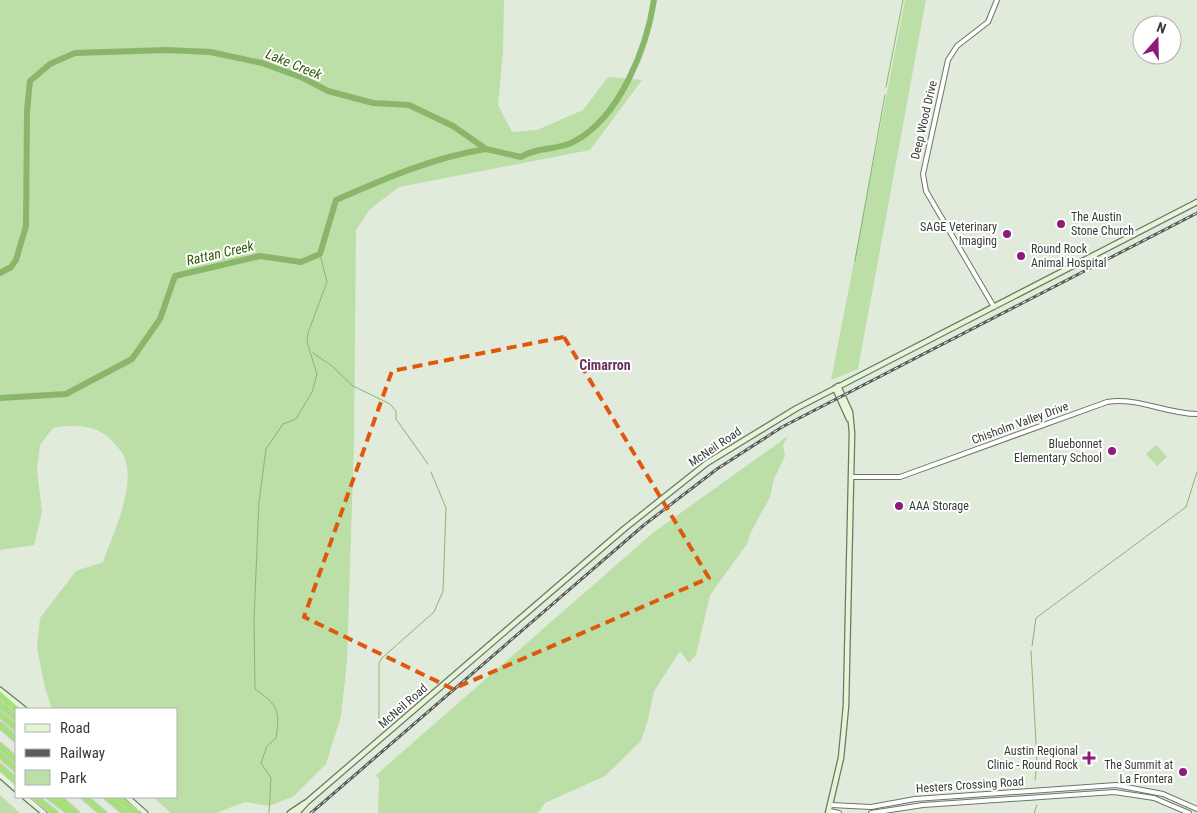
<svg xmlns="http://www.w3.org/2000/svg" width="1197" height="813" font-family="'Roboto Condensed',sans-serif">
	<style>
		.green { fill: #bcdea7 }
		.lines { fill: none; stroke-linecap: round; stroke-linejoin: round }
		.stream { stroke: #8ab66a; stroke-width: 1 }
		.river { stroke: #8ab66a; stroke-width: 6 }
		.tertiary-casing { stroke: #6d7668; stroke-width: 6 }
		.secondary-casing { stroke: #6d7668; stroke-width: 7 }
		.motorway-casing { stroke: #cbcccb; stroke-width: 8 }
		.tertiary { stroke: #fff; stroke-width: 4 }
		.secondary { stroke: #e4f6d6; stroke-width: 4.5 }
		.motorway { stroke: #a4e176; stroke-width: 5.5 }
		.rail-casing { stroke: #595e56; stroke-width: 3 }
		.rail { stroke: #fff; stroke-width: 1; stroke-dasharray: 4; stroke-linecap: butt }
		.marked { fill: none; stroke: #df580e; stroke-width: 4; stroke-dasharray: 10 6; stroke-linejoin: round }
		.poi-dot { fill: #8e1b7c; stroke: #fff; stroke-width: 2 }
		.labels { text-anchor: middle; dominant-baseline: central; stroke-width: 4; stroke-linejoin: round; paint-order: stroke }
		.street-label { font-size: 12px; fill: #383c36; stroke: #fff }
		.poi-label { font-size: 12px; fill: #383c36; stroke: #fff; text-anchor: end }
		.water-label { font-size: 14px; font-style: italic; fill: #325a07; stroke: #fff }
		.neighbourhood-label { font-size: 14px; font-weight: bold; fill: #69315d; stroke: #fff }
	</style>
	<rect width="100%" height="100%" fill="#e1ebdc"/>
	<g class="green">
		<path d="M 0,0 L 504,0 L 503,51 L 498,105 L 512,132 L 537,130 L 583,110 L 608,77 L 642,80 L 590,150 L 399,187 L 370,209 L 356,230 L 354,441 L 347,661 L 341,716 L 326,764 L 294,796 L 270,806 L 245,802 L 216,813 L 171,813 L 153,797 L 176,797 L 176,709 L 52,709 L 45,688 L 37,648 L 40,618 L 76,571 L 103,562 C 113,533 138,484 123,454 C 121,450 116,446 113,442 C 97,424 75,424 53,428 L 40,445 L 37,470 L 42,512 L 34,545 L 0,550 Z"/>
		<path d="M 905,0 L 926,0 L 858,369 L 831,380 Z"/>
		<path d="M 788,436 L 783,445 L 785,456 L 774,479 L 770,497 L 751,532 L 747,544 L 710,595 L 696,655 L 689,663 L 680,651 L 654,691 L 648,720 L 641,741 L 605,776 L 545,803 L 538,813 L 378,813 L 379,779 L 376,775 L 654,532 Z"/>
		<path d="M 1156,445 L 1167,457 L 1157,466 L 1146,454 Z"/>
		<path d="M 0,795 L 20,813 L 0,813 Z"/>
	</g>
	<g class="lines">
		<g class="stream">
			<path d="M 886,87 L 903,0"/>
			<path d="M 855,261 L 885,95"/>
			<path d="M 313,353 L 332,366 L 353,386 L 390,404 L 396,411 L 396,419 L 428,464"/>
			<path d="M 1032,646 L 1036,618 L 1186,507 L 1197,472"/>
			<path d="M 1031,651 L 1037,761 L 1035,780"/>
			<path d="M 379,722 L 379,663 L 382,658 L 434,612 L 443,591 L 446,508 L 431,472"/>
			<path d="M 269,813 L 271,778 L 261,763 L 267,746 L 276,738 C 280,710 278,705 255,689 L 254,619 L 259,502 L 266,449 L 283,424 L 296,419 L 312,392 L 317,374 L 307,342 L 308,333 L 327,282 L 320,254"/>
			<path d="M 1034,813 L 1037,805"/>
		</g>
		<g class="river">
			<path d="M 0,273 L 11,267 L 16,260 L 26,226 L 27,111 L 30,81 L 50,64 L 75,53 L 167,50 L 210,52 L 262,63 L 303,78 L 328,91 L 373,103 L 409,105 L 453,126 L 486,149 L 521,157 C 538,146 558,151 575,141 C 620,117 647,47 654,0"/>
			<path d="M 0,398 L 66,394 L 132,359 L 160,319 L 175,276 L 260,256 L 301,262 L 320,254 L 336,200 C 384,179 434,157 486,149"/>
		</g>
		<g class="tertiary-casing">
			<g id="tertiary">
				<path d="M 994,307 L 926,191 L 923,174 L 948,60 L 957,46 L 988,22 L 997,0"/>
				<path d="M 851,477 L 900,477 L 1107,402 C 1139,397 1166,414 1197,414"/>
				<path d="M 831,805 L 871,807 L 915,799 L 1116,785 L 1163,794 L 1197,809"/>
				<path d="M 829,811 L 839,813"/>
				<path d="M 871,813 L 923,805 L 1114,792 L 1154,798 L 1189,813"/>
			</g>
		</g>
		<g class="secondary-casing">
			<g id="secondary">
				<path d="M 835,388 L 849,419"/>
				<path d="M 0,690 L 24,709"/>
				<path d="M 0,775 L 16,789"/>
				<path d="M 25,797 L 44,813"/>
				<path d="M 127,797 L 145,813"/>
				<path d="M 290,813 L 305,803"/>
				<path d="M 297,813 L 307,802 L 624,529 L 707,463 L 797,408 L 1197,202"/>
				<path d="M 828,813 L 841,758 L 846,706 L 852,433 L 850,412 L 838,386"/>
			</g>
		</g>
		<g class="motorway-casing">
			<g id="motorway">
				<path d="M 0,695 L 16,709"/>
				<path d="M 0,704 L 16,718"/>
				<path d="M 0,714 L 16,728"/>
				<path d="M 0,725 L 16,739"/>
				<path d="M 0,746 L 16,760"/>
				<path d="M 0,755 L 16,769"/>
				<path d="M 0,767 L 16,781"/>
				<path d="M 35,797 L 55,813"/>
				<path d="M 50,797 L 71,813"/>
				<path d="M 58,797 L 76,813"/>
				<path d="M 84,797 L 103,813"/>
				<path d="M 107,797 L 126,813"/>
				<path d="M 116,797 L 136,813"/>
			</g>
		</g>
		<use href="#tertiary" class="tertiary"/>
		<use href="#secondary" class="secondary"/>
		<use href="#motorway" class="motorway"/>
		<g class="rail-casing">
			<path id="rail" d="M 311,813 L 644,525 L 717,469 L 782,427 L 1197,213"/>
		</g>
		<use href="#rail" class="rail"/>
	</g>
	<path class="marked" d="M 564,337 L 709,578 L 453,689 L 304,617 L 392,371 Z"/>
	<g class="poi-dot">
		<circle cx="1061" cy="224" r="5"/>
		<circle cx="1007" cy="234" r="5"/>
		<circle cx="1021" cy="256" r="5"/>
		<circle cx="1112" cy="451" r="5"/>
		<circle cx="899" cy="506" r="5"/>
		<path d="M1086.5 750.5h5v5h5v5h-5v5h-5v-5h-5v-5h5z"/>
		<circle cx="1183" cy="772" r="5"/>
	</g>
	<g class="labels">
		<g class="street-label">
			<text transform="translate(924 120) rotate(-77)">Deep Wood Drive</text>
			<text transform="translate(1020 423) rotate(-20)">Chisholm Valley Drive</text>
			<text transform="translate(715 447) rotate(-34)">McNeil Road</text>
			<text transform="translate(403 706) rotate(-41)">McNeil Road</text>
			<text transform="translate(970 785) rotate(-4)">Hesters Crossing Road</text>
		</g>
		<g class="poi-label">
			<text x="1071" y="217" text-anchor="start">The Austin<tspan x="1071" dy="14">Stone Church</tspan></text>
			<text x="997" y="227">SAGE Veterinary<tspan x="997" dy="14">Imaging</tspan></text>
			<text x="1031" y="249" text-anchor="start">Round Rock<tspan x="1031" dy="14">Animal Hospital</tspan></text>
			<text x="1102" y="444">Bluebonnet<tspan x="1102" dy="14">Elementary School</tspan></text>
			<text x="909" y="506" text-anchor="start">AAA Storage</text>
			<text x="1078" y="751">Austin Regional<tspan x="1078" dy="14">Clinic - Round Rock</tspan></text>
			<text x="1173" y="765">The Summit at<tspan x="1173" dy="14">La Frontera</tspan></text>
		</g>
		<g class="water-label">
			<text transform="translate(294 64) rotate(22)">Lake Creek</text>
			<text transform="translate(220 253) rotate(-13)">Rattan Creek</text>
		</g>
		<g class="neighbourhood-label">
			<text x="605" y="365">Cimarron</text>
		</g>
	</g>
	<rect x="15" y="708" width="162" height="90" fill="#ffffff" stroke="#afb1af"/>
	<rect x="25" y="724" width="25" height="8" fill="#e4f6d6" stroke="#afb1af"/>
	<text x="60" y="733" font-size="15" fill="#383c36">Road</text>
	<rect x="25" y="749" width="25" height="8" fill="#595e56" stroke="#afb1af"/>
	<text x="60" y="758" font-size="15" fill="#383c36">Railway</text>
	<rect x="25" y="770" width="25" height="15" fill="#bcdea7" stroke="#afb1af"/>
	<text x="60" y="783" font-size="15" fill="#383c36">Park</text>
	<g transform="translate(1157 40) rotate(20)"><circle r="24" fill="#ffffff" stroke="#afb1af"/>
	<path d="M0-4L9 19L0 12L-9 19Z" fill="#8e1b7c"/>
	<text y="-8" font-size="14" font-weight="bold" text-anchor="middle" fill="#383c36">N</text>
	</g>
</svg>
